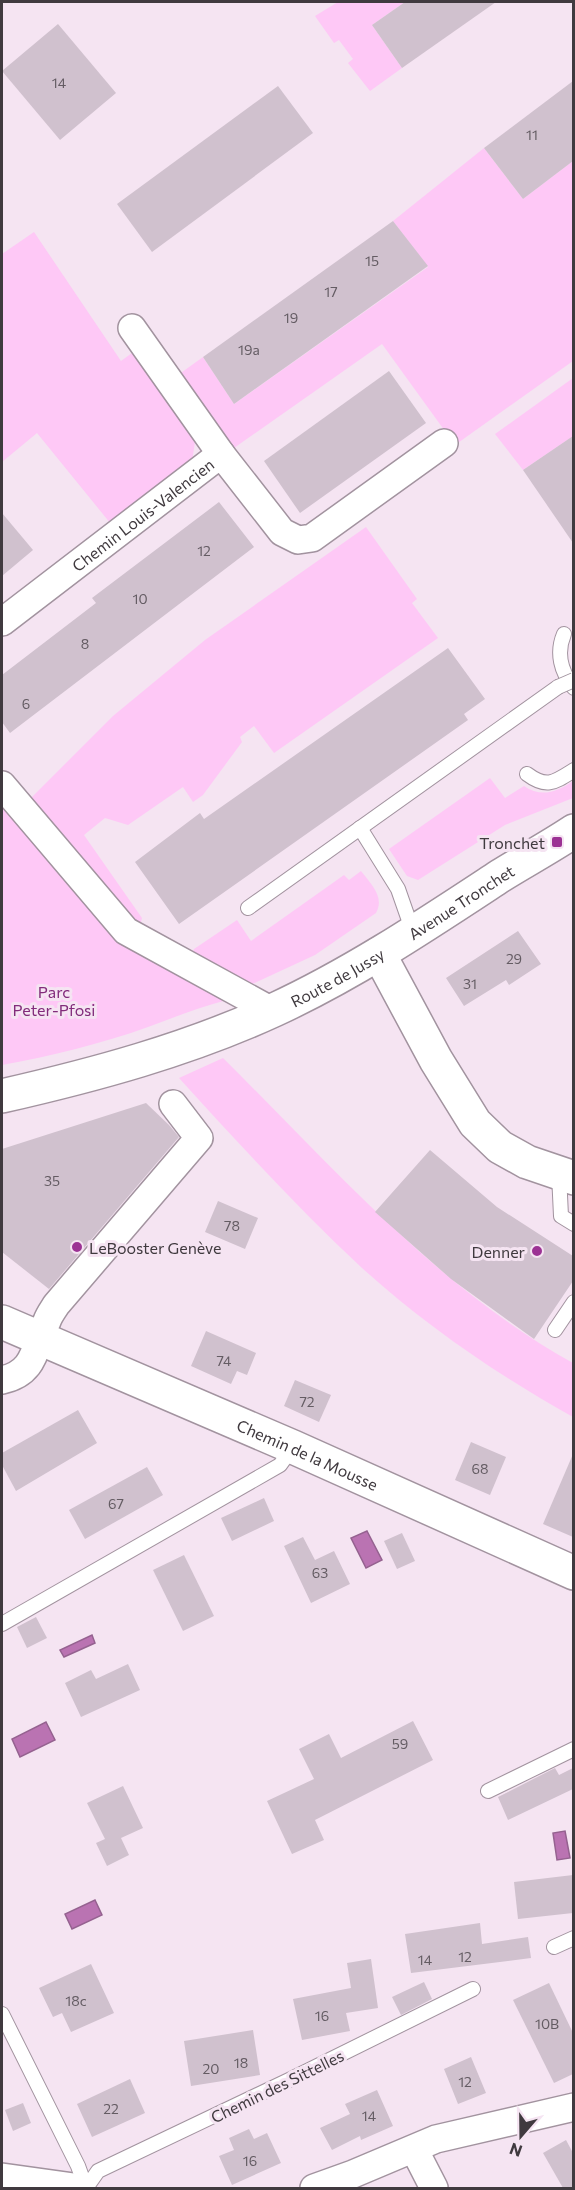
<svg xmlns="http://www.w3.org/2000/svg" width="575" height="2190" font-family="Commissioner,sans-serif">
	<style>
		.green { fill: #fec8f6 }
		.water { fill: #ba73b2; stroke: #956290; stroke-width: 1.5 }
		.building { fill: #d0c1ce }
		.lines { fill: none; stroke-linecap: round; stroke-linejoin: round }
		.lane-casing { stroke: #a2939f; stroke-width: 16 }
		.street-casing { stroke: #a2939f; stroke-width: 30 }
		.secondary-casing { stroke: #a2939f; stroke-width: 36 }
		.lane { stroke: #fff; stroke-width: 14 }
		.street { stroke: #fff; stroke-width: 27 }
		.secondary { stroke: #fff; stroke-width: 33 }
		.lane-bridge-casing { stroke: #a2939f; stroke-width: 16; stroke-linecap: butt }
		.lane-bridge { stroke: #fff; stroke-width: 14 }
		.poi-dot { fill: #9c3294; stroke: #f5e4f2; stroke-width: 2 }
		.labels { text-anchor: middle; dominant-baseline: central; stroke-width: 6; stroke-linejoin: round; paint-order: stroke }
		.number-label { font-size: 14px; fill: #645c63 }
		.street-label { font-size: 16px; fill: #403a3f; stroke: #f5e4f2 }
		.poi-label { font-size: 16px; fill: #403a3f; stroke: #f5e4f2; text-anchor: end }
		.park-label { font-size: 16px; fill: #822c7b; stroke: #f5e4f2 }
	</style>
	<rect width="100%" height="100%" fill="#f5e4f2"/>
	<g class="green">
		<path d="M 338,2 L 405,2 L 372,25 L 402,68 L 370,91 L 348,63 L 353,59 L 339,40 L 334,43 L 315,16 Z"/>
		<path d="M 484,148 L 523,199 L 573,161 L 573,361 L 455,445 L 382,344 L 234,448 L 178,375 L 203,357 L 234,404 L 428,267 L 393,221 Z"/>
		<path d="M 34,232 L 121,361 L 132,353 L 196,435 L 192,462 L 111,524 L 37,433 L 2,462 L 2,254 Z"/>
		<path d="M 573,378 L 573,445 L 569,439 L 523,470 L 495,434 Z"/>
		<path d="M 366,527 L 417,599 L 412,603 L 438,638 L 274,753 L 254,726 L 240,737 L 242,742 L 203,795 L 193,802 L 183,787 L 128,825 L 105,818 L 84,835 L 142,918 L 140,926 L 27,802 L 113,716 L 205,640 Z"/>
		<path d="M 490,778 L 505,798 L 524,786 C 541,798 557,792 573,781 L 573,798 L 505,825 L 418,880 L 407,876 L 389,849 Z"/>
		<path d="M 2,799 L 110,923 L 227,1000 C 200,1007 175,1017 148,1027 C 101,1044 51,1056 2,1065 Z"/>
		<path d="M 361,871 C 371,884 385,897 376,913 L 315,955 L 250,985 L 191,957 L 194,949 L 237,920 L 251,941 L 344,875 L 349,880 Z"/>
		<path d="M 223,1058 C 333,1167 436,1287 573,1363 L 573,1417 C 499,1376 425,1325 362,1268 C 298,1208 238,1143 179,1078 Z"/>
	</g>
	<g class="water">
		<path d="M 367,1531 L 382,1560 L 366,1568 L 351,1538 Z"/>
		<path d="M 92,1635 L 95,1643 L 64,1657 L 60,1650 Z"/>
		<path d="M 46,1722 L 55,1740 L 20,1757 L 12,1739 Z"/>
		<path d="M 565,1831 L 570,1858 L 557,1860 L 553,1833 Z"/>
		<path d="M 95,1900 L 102,1915 L 72,1929 L 65,1914 Z"/>
	</g>
	<g class="building">
		<path d="M 405,2 L 496,2 L 402,68 L 372,25 Z"/>
		<path d="M 58,24 L 116,93 L 60,140 L 2,71 Z"/>
		<path d="M 573,81 L 573,161 L 523,199 L 484,148 Z"/>
		<path d="M 278,86 L 313,133 L 152,252 L 117,204 Z"/>
		<path d="M 393,221 L 428,266 L 234,404 L 203,357 Z"/>
		<path d="M 389,371 L 426,423 L 300,513 L 264,461 Z"/>
		<path d="M 573,436 L 573,543 L 523,470 Z"/>
		<path d="M 219,502 L 254,547 L 10,733 L 2,722 L 2,675 L 96,603 L 92,598 Z"/>
		<path d="M 2,513 L 33,550 L 2,576 Z"/>
		<path d="M 448,648 L 485,699 L 464,714 L 468,720 L 179,924 L 135,862 L 200,813 L 204,819 Z"/>
		<path d="M 518,931 L 541,964 L 509,985 L 506,980 L 464,1006 L 446,978 Z"/>
		<path d="M 146,1103 L 169,1125 L 179,1137 L 49,1289 L 2,1252 L 2,1149 Z"/>
		<path d="M 430,1150 L 497,1207 L 573,1256 L 573,1281 L 534,1339 L 451,1279 L 375,1212 Z"/>
		<path d="M 218,1201 L 258,1218 L 245,1249 L 205,1232 Z"/>
		<path d="M 206,1331 L 256,1353 L 247,1375 L 237,1371 L 231,1384 L 191,1366 Z"/>
		<path d="M 295,1380 L 331,1395 L 319,1422 L 284,1406 Z"/>
		<path d="M 78,1410 L 97,1443 L 16,1491 L 2,1465 L 2,1453 Z"/>
		<path d="M 471,1442 L 506,1457 L 490,1495 L 455,1480 Z"/>
		<path d="M 573,1454 L 573,1537 L 543,1524 Z"/>
		<path d="M 147,1467 L 163,1495 L 85,1539 L 69,1510 Z"/>
		<path d="M 264,1498 L 274,1521 L 232,1541 L 221,1518 Z"/>
		<path d="M 402,1533 L 415,1561 L 397,1569 L 384,1541 Z"/>
		<path d="M 303,1537 L 315,1560 L 334,1551 L 350,1584 L 311,1603 L 284,1546 Z"/>
		<path d="M 184,1555 L 214,1616 L 183,1631 L 153,1570 Z"/>
		<path d="M 36,1617 L 47,1638 L 27,1648 L 17,1627 Z"/>
		<path d="M 128,1664 L 140,1690 L 81,1717 L 65,1683 L 91,1670 L 96,1679 Z"/>
		<path d="M 413,1721 L 433,1760 L 315,1820 L 324,1840 L 292,1854 L 267,1801 L 314,1779 L 299,1749 L 329,1734 L 341,1758 Z"/>
		<path d="M 555,1768 L 559,1775 L 573,1768 L 573,1789 L 508,1820 L 498,1797 Z"/>
		<path d="M 123,1786 L 143,1828 L 121,1838 L 129,1855 L 107,1866 L 96,1843 L 105,1839 L 87,1803 Z"/>
		<path d="M 573,1875 L 573,1913 L 518,1919 L 514,1882 Z"/>
		<path d="M 480,1923 L 482,1944 L 528,1937 L 531,1958 L 411,1973 L 405,1934 Z"/>
		<path d="M 371,1959 L 378,2008 L 346,2013 L 350,2031 L 302,2040 L 293,1999 L 351,1988 L 347,1963 Z"/>
		<path d="M 91,1964 L 114,2013 L 71,2032 L 62,2013 L 53,2017 L 39,1988 Z"/>
		<path d="M 424,1982 L 432,1999 L 401,2015 L 392,1997 Z"/>
		<path d="M 549,1983 L 573,2033 L 573,2074 L 554,2083 L 513,2000 Z"/>
		<path d="M 253,2030 L 260,2075 L 191,2086 L 184,2041 Z"/>
		<path d="M 471,2057 L 486,2093 L 458,2104 L 444,2069 Z"/>
		<path d="M 130,2079 L 145,2113 L 92,2137 L 77,2104 Z"/>
		<path d="M 377,2090 L 393,2126 L 361,2140 L 360,2136 L 332,2150 L 320,2128 L 350,2114 L 345,2104 Z"/>
		<path d="M 23,2103 L 31,2123 L 13,2131 L 5,2110 Z"/>
		<path d="M 249,2129 L 254,2139 L 267,2133 L 281,2163 L 232,2185 L 219,2156 L 234,2150 L 229,2138 Z"/>
		<path d="M 566,2140 L 573,2153 L 573,2188 L 563,2188 L 543,2153 Z"/>
	</g>
	<g class="lines">
		<g class="lane-casing">
			<g id="lane">
				<path d="M 564,634 C 556,653 561,672 574,688"/>
				<path d="M 527,774 C 547,789 555,782 574,770"/>
				<path d="M 360,828 L 398,889 L 413,932"/>
				<path d="M 248,908 L 558,687"/>
				<path d="M 559,1174 L 561,1216 L 574,1224"/>
				<path d="M 555,1330 L 574,1302"/>
				<path d="M 2,1624 L 280,1465 L 293,1447"/>
				<path d="M 488,1791 L 574,1749"/>
				<path d="M 554,1947 L 574,1938"/>
				<path d="M 2,2014 L 78,2166 L 86,2188"/>
				<path d="M 86,2188 L 98,2171 L 289,2080 L 473,1989"/>
			</g>
		</g>
		<g class="street-casing">
			<g id="street">
				<path d="M 132,328 L 221,454"/>
				<path id="s1" d="M 2,622 L 221,454 L 282,532 L 298,540 L 312,538 L 444,443"/>
				<path d="M 2,785 L 126,931 L 272,1011"/>
				<path d="M 2,1380 C 36,1373 34,1347 47,1321 C 49,1315 53,1310 56,1305 L 199,1138 L 173,1104"/>
				<path d="M 414,2149 L 434,2188"/>
				<path d="M 2,2177 L 81,2188"/>
				<path d="M 314,2188 L 353,2174 L 436,2139 L 574,2107"/>
			</g>
		</g>
		<g class="secondary-casing">
			<g id="secondary">
				<path d="M 379,954 L 436,1060 L 475,1123 L 500,1147 L 527,1162 L 574,1178"/>
				<path id="s2" d="M 2,1096 C 94,1075 187,1050 274,1010 C 354,973 427,924 500,876 C 524,861 550,847 574,831"/>
				<path id="s3" d="M 2,1322 L 293,1447 L 574,1573"/>
			</g>
		</g>
		<use href="#lane" class="lane"/>
		<use href="#street" class="street"/>
		<use href="#secondary" class="secondary"/>
		<g class="lane-bridge-casing">
			<path id="lane-bridge" d="M 558,687 L 574,680"/>
		</g>
		<use href="#lane-bridge" class="lane-bridge"/>
	</g>
	<g class="poi-dot">
		<rect x="551" y="836" width="12" height="12" rx="3"/>
		<circle cx="77" cy="1247" r="6"/>
		<circle cx="537" cy="1251" r="6"/>
	</g>
	<g class="labels">
		<g class="number-label">
			<text x="59" y="82">14</text>
			<text x="532" y="134">11</text>
			<text x="372" y="260">15</text>
			<text x="331" y="291">17</text>
			<text x="291" y="317">19</text>
			<text x="249" y="349">19a</text>
			<text x="204" y="550">12</text>
			<text x="140" y="598">10</text>
			<text x="85" y="643">8</text>
			<text x="26" y="703">6</text>
			<text x="514" y="958">29</text>
			<text x="470" y="983">31</text>
			<text x="52" y="1180">35</text>
			<text x="232" y="1225">78</text>
			<text x="224" y="1360">74</text>
			<text x="307" y="1401">72</text>
			<text x="480" y="1468">68</text>
			<text x="116" y="1503">67</text>
			<text x="320" y="1572">63</text>
			<text x="400" y="1743">59</text>
			<text x="465" y="1956">12</text>
			<text x="425" y="1959">14</text>
			<text x="76" y="2000">18c</text>
			<text x="322" y="2015">16</text>
			<text x="547" y="2023">10B</text>
			<text x="241" y="2062">18</text>
			<text x="211" y="2068">20</text>
			<text x="465" y="2081">12</text>
			<text x="111" y="2108">22</text>
			<text x="369" y="2115">14</text>
			<text x="250" y="2160">16</text>
		</g>
		<g class="street-label">
			<text stroke="none"><textPath href="#s1" startOffset="177">Chemin Louis-Valencien</textPath></text>
			<text stroke="none"><textPath href="#s2" startOffset="502">Avenue Tronchet</textPath></text>
			<text stroke="none"><textPath href="#s2" startOffset="357">Route de Jussy</textPath></text>
			<text stroke="none"><textPath href="#s3" startOffset="333">Chemin de la Mousse</textPath></text>
			<text transform="translate(277 2086) rotate(-26)">Chemin des Sittelles</text>
		</g>
		<g class="poi-label">
			<text x="545" y="842">Tronchet</text>
			<text x="89" y="1247" text-anchor="start">LeBooster Genève</text>
			<text x="525" y="1251">Denner</text>
		</g>
		<g class="park-label">
			<text x="54" y="991">Parc<tspan x="54" dy="18">Peter-Pfosi</tspan></text>
		</g>
	</g>
	<rect width="575" height="2190" fill="none" stroke="#403a3f" stroke-width="6"/>
	<g transform="translate(521 2136) rotate(200)" stroke="#f5e4f2" stroke-width="4.5" paint-order="stroke">
	<path d="M0-4.5L10 22L0 15L-10 22Z" fill="#403a3f"/>
	<text y="-9" font-size="16" font-weight="bold" text-anchor="middle" fill="#403a3f">N</text>
	</g>
</svg>
